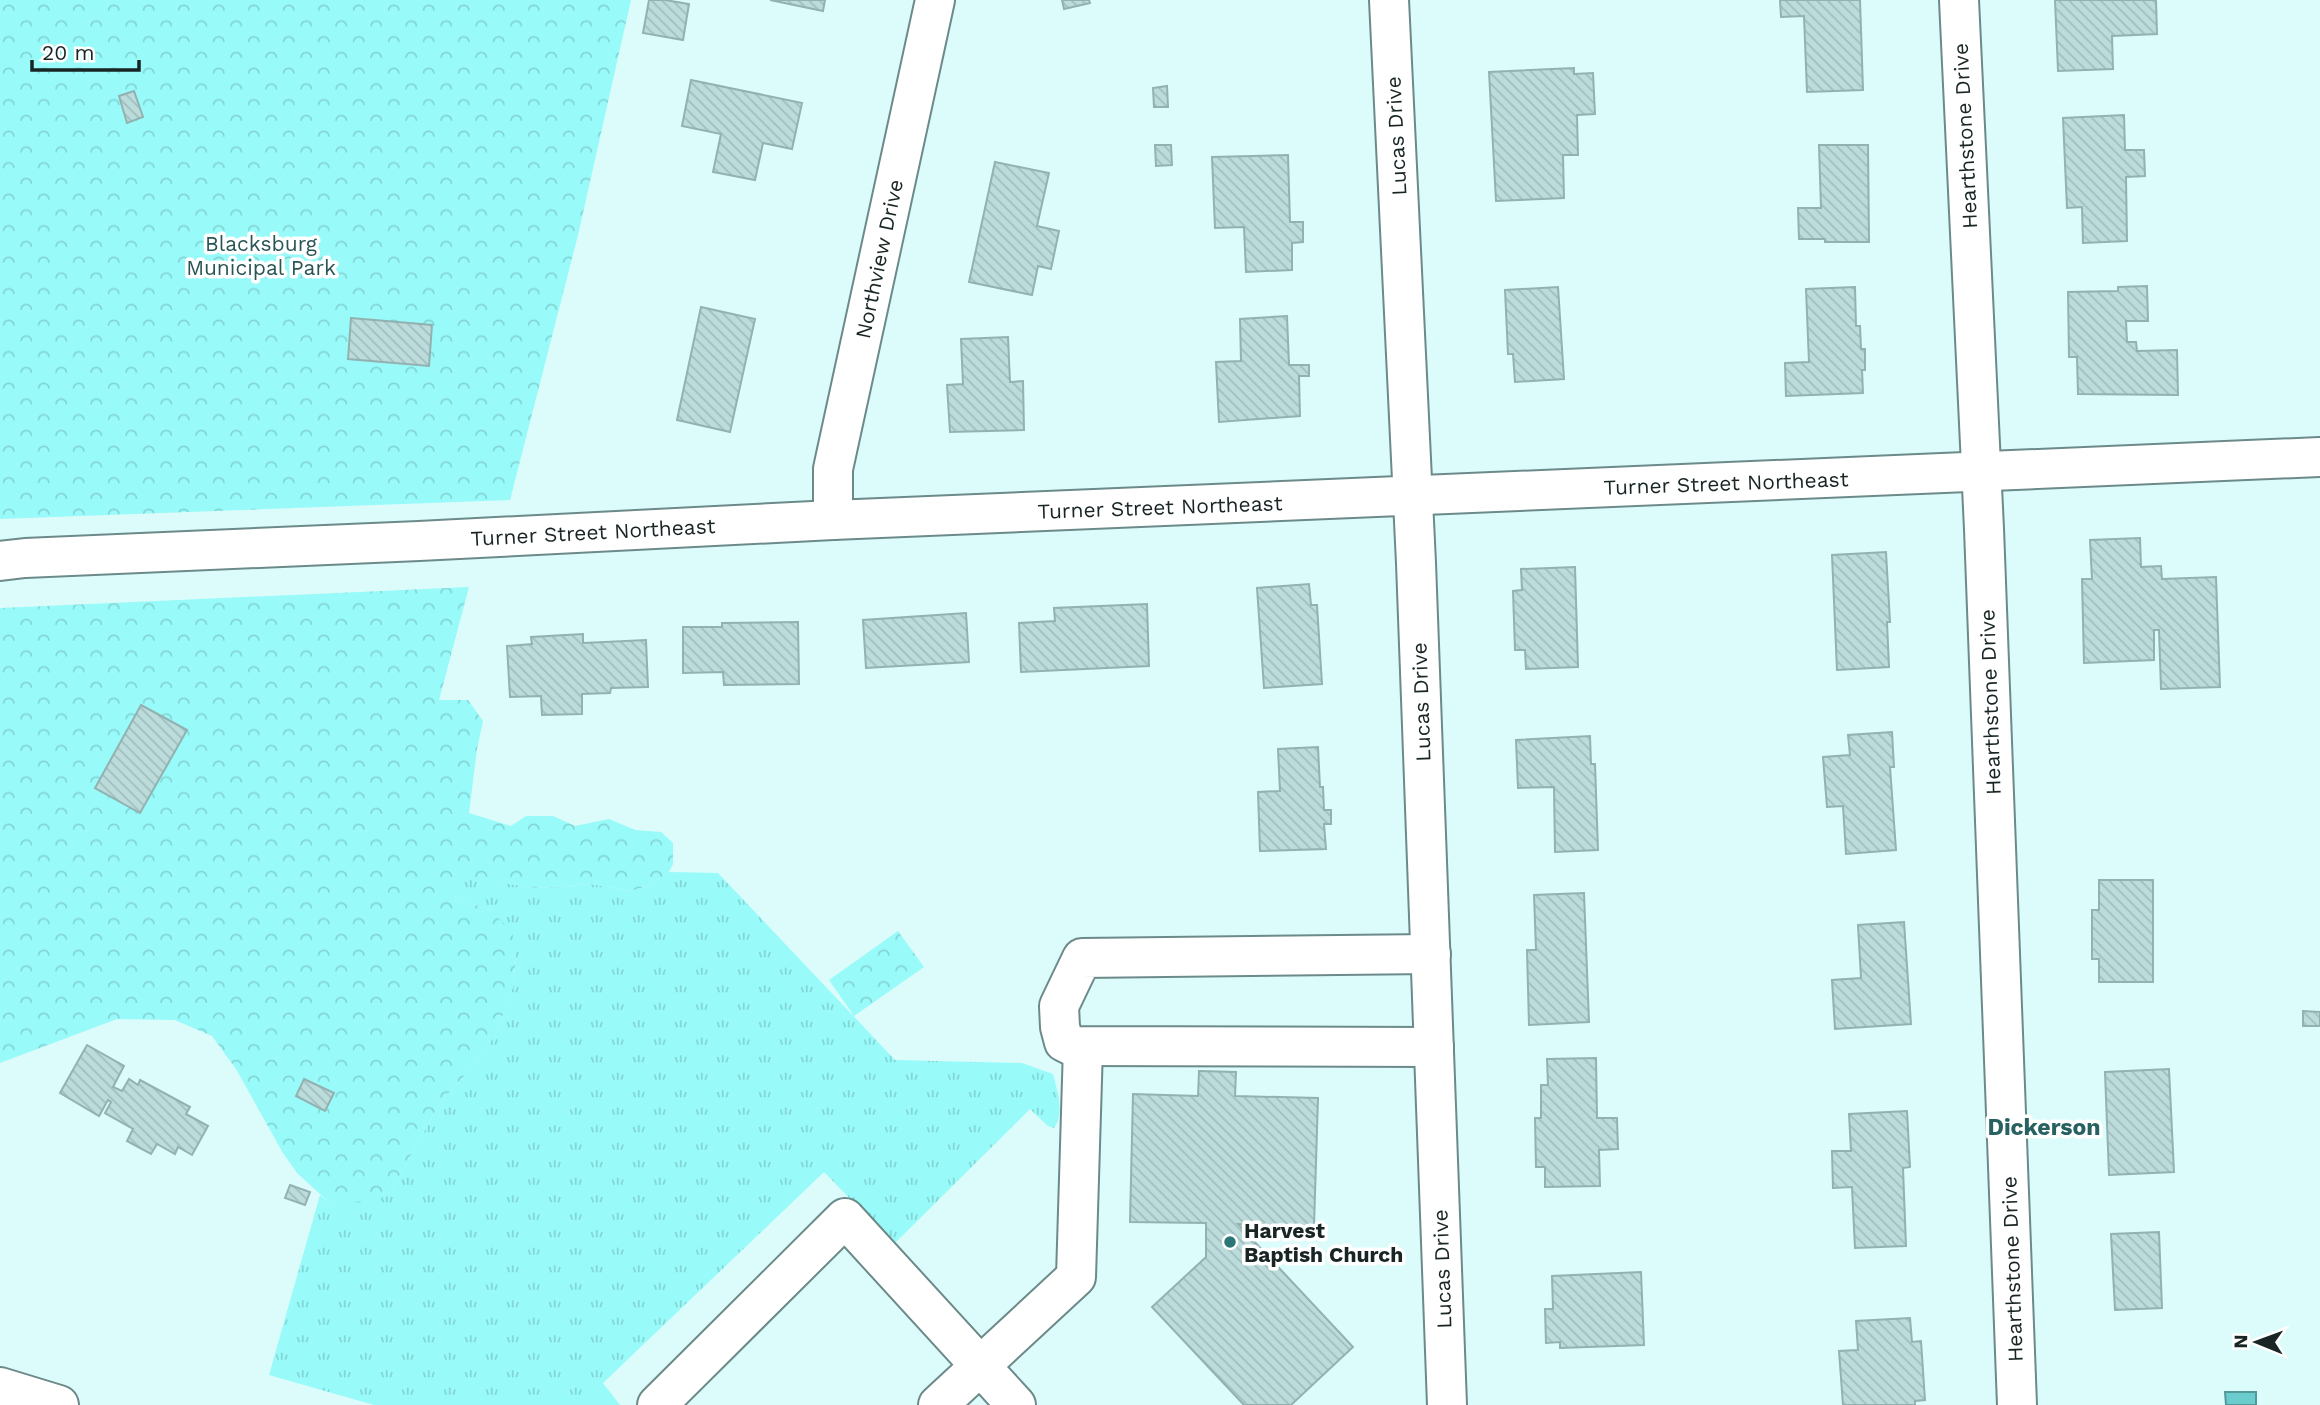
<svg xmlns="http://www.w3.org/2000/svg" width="2320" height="1405" font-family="'Work Sans',sans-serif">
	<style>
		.grass { fill: url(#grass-tufts) }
		.forest { fill: url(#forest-crowns) }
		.water { fill: #6acccc; stroke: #529a9a; stroke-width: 2 }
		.building { fill: url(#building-back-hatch); stroke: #92b1b1; stroke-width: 2 }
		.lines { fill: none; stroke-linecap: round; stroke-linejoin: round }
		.minor-casing { stroke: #6c8a89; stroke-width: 42 }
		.minor { stroke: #fff; stroke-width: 38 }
		.poi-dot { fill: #2c7676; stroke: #fff; stroke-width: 2.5 }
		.labels { text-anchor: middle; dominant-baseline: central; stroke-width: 7; stroke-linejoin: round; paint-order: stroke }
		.street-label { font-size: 21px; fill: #192525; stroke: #fff }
		.park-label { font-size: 21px; fill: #295555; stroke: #fff }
		.poi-label { font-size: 21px; font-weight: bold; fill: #192525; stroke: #fff; text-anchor: start }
		.neighbourhood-label { font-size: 23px; font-weight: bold; fill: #276161; stroke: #fff }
	</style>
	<defs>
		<pattern id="grass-tufts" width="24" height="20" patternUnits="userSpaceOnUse" patternTransform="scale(1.75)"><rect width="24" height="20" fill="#98faf9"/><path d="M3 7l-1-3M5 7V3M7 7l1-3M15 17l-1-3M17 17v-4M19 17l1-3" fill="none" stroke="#82d6d5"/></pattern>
		<pattern id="forest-crowns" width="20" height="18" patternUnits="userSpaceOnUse" patternTransform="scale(1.75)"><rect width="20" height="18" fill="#98faf9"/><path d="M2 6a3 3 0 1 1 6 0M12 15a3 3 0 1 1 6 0" fill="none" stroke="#82d6d5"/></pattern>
		<pattern id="building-back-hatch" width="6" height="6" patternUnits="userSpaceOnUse" patternTransform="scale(1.75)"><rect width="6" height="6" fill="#bcdcdc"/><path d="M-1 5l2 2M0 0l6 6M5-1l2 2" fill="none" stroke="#a1bdbd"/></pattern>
	</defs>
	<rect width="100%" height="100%" fill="#dbfcfb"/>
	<path class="grass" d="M 669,872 L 718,873 L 895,1060 L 1022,1063 L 1053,1074 C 1057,1090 1065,1114 1054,1128 L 1048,1126 L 1030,1109 L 894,1244 L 824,1172 L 603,1383 L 620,1405 L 374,1405 L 269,1375 L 320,1195 L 331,1204 L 388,1196 L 440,1103 L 472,1067 L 496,1034 L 513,987 L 516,956 L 491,911 L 454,896 L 447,884 L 459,876 L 538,888 L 591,884 L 630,891 L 649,886 Z"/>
	<g class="forest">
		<path d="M 0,0 L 631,0 L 578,235 L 510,500 L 0,519 Z"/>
		<path d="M 469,587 L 439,700 L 468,700 L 483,721 L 477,749 L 469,813 L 511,826 L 526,816 L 553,816 L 575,826 L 609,819 L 635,830 L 661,832 L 673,843 L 673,864 L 669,872 L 649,886 L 630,891 L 591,884 L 538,888 L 460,877 L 448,884 L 454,896 L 491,911 L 512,931 L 516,956 L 513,987 L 496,1034 L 472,1067 L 440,1103 L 388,1196 L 364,1202 L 331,1204 L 297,1173 L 283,1153 L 236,1069 L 212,1036 L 175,1020 L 117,1019 L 0,1063 L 0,608 Z"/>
		<path d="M 898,931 L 924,967 L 854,1016 L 829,980 Z"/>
	</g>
	<path class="water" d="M 2225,1392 L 2256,1392 L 2256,1405 L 2226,1405 Z"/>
	<g class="building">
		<path d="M 649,0 L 665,0 L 689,4 L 683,40 L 643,33 Z"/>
		<path d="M 770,0 L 825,0 L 823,11 Z"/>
		<path d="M 1062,0 L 1089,0 L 1090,3 L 1064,9 Z"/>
		<path d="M 1780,0 L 1860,0 L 1863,90 L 1807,92 L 1804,16 L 1781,17 Z"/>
		<path d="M 2055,0 L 2156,0 L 2157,34 L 2112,36 L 2113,69 L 2058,71 Z"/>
		<path d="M 1574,68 L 1574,74 L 1593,73 L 1595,114 L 1577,115 L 1578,155 L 1563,155 L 1564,198 L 1496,201 L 1489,72 Z"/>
		<path d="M 691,80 L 802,103 L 792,149 L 763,143 L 755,180 L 713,172 L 721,134 L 682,126 Z"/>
		<path d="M 1167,86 L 1168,107 L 1154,107 L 1153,88 Z"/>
		<path d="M 134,91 L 143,117 L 127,123 L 119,96 Z"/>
		<path d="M 2124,115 L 2125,150 L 2144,150 L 2145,176 L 2126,177 L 2127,241 L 2083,243 L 2082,207 L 2067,208 L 2063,118 Z"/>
		<path d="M 1155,145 L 1171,145 L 1172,165 L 1156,166 Z"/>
		<path d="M 1819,145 L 1868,145 L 1869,242 L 1825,242 L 1825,239 L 1799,239 L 1798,208 L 1821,208 Z"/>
		<path d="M 1288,155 L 1290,222 L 1303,222 L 1303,242 L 1292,243 L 1292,270 L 1246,272 L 1244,227 L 1215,228 L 1212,157 Z"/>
		<path d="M 995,162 L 1049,173 L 1037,226 L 1059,231 L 1051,269 L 1038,266 L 1032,295 L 969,282 Z"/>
		<path d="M 2147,286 L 2148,321 L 2126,321 L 2127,342 L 2136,342 L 2137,351 L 2177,350 L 2178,395 L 2078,394 L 2077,357 L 2069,357 L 2068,292 L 2118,291 L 2118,287 Z"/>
		<path d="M 1558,287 L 1564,379 L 1515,382 L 1513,354 L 1508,354 L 1505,290 Z"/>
		<path d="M 1855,287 L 1856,326 L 1860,326 L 1861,349 L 1865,349 L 1865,370 L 1862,370 L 1863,393 L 1786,396 L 1785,363 L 1809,362 L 1806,289 Z"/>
		<path d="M 701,307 L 755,319 L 730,432 L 677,420 Z"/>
		<path d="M 1287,316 L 1289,365 L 1309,365 L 1309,376 L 1299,376 L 1300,416 L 1219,422 L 1216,362 L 1241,361 L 1240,319 Z"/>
		<path d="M 351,318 L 432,325 L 429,366 L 348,359 Z"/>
		<path d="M 1008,337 L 1010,382 L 1023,381 L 1024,430 L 950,432 L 947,385 L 963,384 L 961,339 Z"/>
		<path d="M 2140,538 L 2141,567 L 2161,566 L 2162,579 L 2216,577 L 2220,687 L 2161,689 L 2159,630 L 2154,630 L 2154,660 L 2084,663 L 2082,579 L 2092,579 L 2090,540 Z"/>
		<path d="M 1886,552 L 1890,622 L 1887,622 L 1889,667 L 1837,670 L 1832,555 Z"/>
		<path d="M 1575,567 L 1578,667 L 1526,669 L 1525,650 L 1515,650 L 1513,591 L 1522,590 L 1521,569 Z"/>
		<path d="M 1309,584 L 1311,605 L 1317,605 L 1322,684 L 1264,688 L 1257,588 Z"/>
		<path d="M 1147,604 L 1149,666 L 1021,672 L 1019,623 L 1055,621 L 1054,608 Z"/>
		<path d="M 966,613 L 969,662 L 866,668 L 863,620 Z"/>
		<path d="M 798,622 L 799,684 L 724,685 L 723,672 L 683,673 L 683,627 L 722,627 L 722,623 Z"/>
		<path d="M 583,634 L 583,643 L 646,640 L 648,687 L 611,688 L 610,693 L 582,694 L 582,714 L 542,715 L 541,696 L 510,697 L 507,646 L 532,644 L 531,637 Z"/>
		<path d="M 141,705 L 187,730 L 140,813 L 95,788 Z"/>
		<path d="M 1892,732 L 1894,767 L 1890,767 L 1896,850 L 1846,854 L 1843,806 L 1827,807 L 1823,757 L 1850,755 L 1848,735 Z"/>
		<path d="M 1590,736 L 1591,764 L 1595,764 L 1598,850 L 1555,852 L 1554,787 L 1518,788 L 1516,740 Z"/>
		<path d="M 1318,747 L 1320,787 L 1323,787 L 1324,810 L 1331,810 L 1331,824 L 1324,824 L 1326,849 L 1260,851 L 1258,792 L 1280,791 L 1278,749 Z"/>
		<path d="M 2099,880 L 2153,880 L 2153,982 L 2099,982 L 2099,959 L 2092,959 L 2092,910 L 2099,910 Z"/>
		<path d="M 1584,893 L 1589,1022 L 1529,1025 L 1527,950 L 1536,950 L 1534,895 Z"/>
		<path d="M 1904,922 L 1911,1024 L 1835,1029 L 1832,980 L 1861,978 L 1858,925 Z"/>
		<path d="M 2303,1011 L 2320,1012 L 2320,1026 L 2303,1026 Z"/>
		<path d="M 87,1045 L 124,1066 L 113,1087 L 122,1091 L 129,1079 L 138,1085 L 140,1080 L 190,1107 L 186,1114 L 208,1126 L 192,1155 L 178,1147 L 175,1154 L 157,1144 L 151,1154 L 127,1141 L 133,1129 L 105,1113 L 111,1102 L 108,1100 L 99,1116 L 60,1093 Z"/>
		<path d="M 1596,1058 L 1597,1118 L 1617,1118 L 1618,1149 L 1599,1150 L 1600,1186 L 1545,1187 L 1545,1167 L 1536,1167 L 1535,1118 L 1541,1118 L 1541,1085 L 1548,1085 L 1547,1059 Z"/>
		<path d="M 2169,1069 L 2174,1172 L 2109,1175 L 2105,1072 Z"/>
		<path d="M 1199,1071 L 1236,1072 L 1235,1096 L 1318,1098 L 1314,1226 L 1238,1224 L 1353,1347 L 1291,1405 L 1244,1405 L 1152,1307 L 1206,1257 L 1206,1223 L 1130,1222 L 1133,1094 L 1198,1096 Z"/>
		<path d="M 304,1079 L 334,1093 L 325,1111 L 296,1096 Z"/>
		<path d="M 1907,1111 L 1910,1167 L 1903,1168 L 1906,1246 L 1855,1248 L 1852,1187 L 1833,1188 L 1832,1151 L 1851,1151 L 1849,1114 Z"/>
		<path d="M 290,1185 L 310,1192 L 305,1205 L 285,1198 Z"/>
		<path d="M 2159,1232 L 2162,1308 L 2115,1310 L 2111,1234 Z"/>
		<path d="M 1641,1272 L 1644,1345 L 1560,1348 L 1560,1342 L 1546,1343 L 1545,1309 L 1553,1309 L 1552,1276 Z"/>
		<path d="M 1910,1318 L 1912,1342 L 1921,1341 L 1925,1400 L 1915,1401 L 1915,1405 L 1843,1405 L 1839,1351 L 1858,1350 L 1856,1321 Z"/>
	</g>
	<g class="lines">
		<g class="minor-casing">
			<g id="minor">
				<path d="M 1389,0 L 1416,563 L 1447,1405"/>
				<path d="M 1959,0 L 1984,529 L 2017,1405"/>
				<path d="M 833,520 L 833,469 L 935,0"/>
				<path d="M 0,561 L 25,558 L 419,541 L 833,520 L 2320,457"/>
				<path d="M 1431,954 L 1082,958 L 1059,1006 L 1060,1027 L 1064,1042 L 1072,1046 L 1434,1047"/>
				<path d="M 0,1387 L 59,1405"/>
				<path d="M 657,1405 L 845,1218 L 1016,1405"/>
				<path d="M 938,1405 L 1076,1277 L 1083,1047"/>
			</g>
		</g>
		<use href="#minor" class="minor"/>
	</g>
	<circle class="poi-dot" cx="1230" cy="1242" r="7"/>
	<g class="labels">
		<g class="street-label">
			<text transform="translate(1396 136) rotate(-93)">Lucas Drive</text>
			<text transform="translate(1965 136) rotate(-93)">Hearthstone Drive</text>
			<text transform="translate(879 259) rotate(-78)">Northview Drive</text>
			<text transform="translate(1726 483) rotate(-2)">Turner Street Northeast</text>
			<text transform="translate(1160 507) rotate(-2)">Turner Street Northeast</text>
			<text transform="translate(593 532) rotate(-3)">Turner Street Northeast</text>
			<text transform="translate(1421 702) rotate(-92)">Lucas Drive</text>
			<text transform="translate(1990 702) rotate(-92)">Hearthstone Drive</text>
			<text transform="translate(1442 1269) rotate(-92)">Lucas Drive</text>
			<text transform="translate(2012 1269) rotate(-92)">Hearthstone Drive</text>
		</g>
		<g class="park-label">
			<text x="261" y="243">Blacksburg<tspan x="261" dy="24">Municipal Park</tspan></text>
		</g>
		<g class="poi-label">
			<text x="1244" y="1230">Harvest<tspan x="1244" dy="24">Baptish Church</tspan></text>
		</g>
		<g class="neighbourhood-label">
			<text x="2044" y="1127">Dickerson</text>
		</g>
	</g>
	<g transform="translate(2257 1342) rotate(271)" stroke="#ffffff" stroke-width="5" paint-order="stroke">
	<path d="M0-5L12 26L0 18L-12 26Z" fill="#192525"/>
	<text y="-10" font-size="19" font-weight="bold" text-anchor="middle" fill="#192525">N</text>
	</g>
	<path d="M32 60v10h107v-10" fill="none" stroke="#192525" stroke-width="3.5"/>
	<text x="42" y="60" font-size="21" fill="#192525" stroke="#ffffff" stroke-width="5" paint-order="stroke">20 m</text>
</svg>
